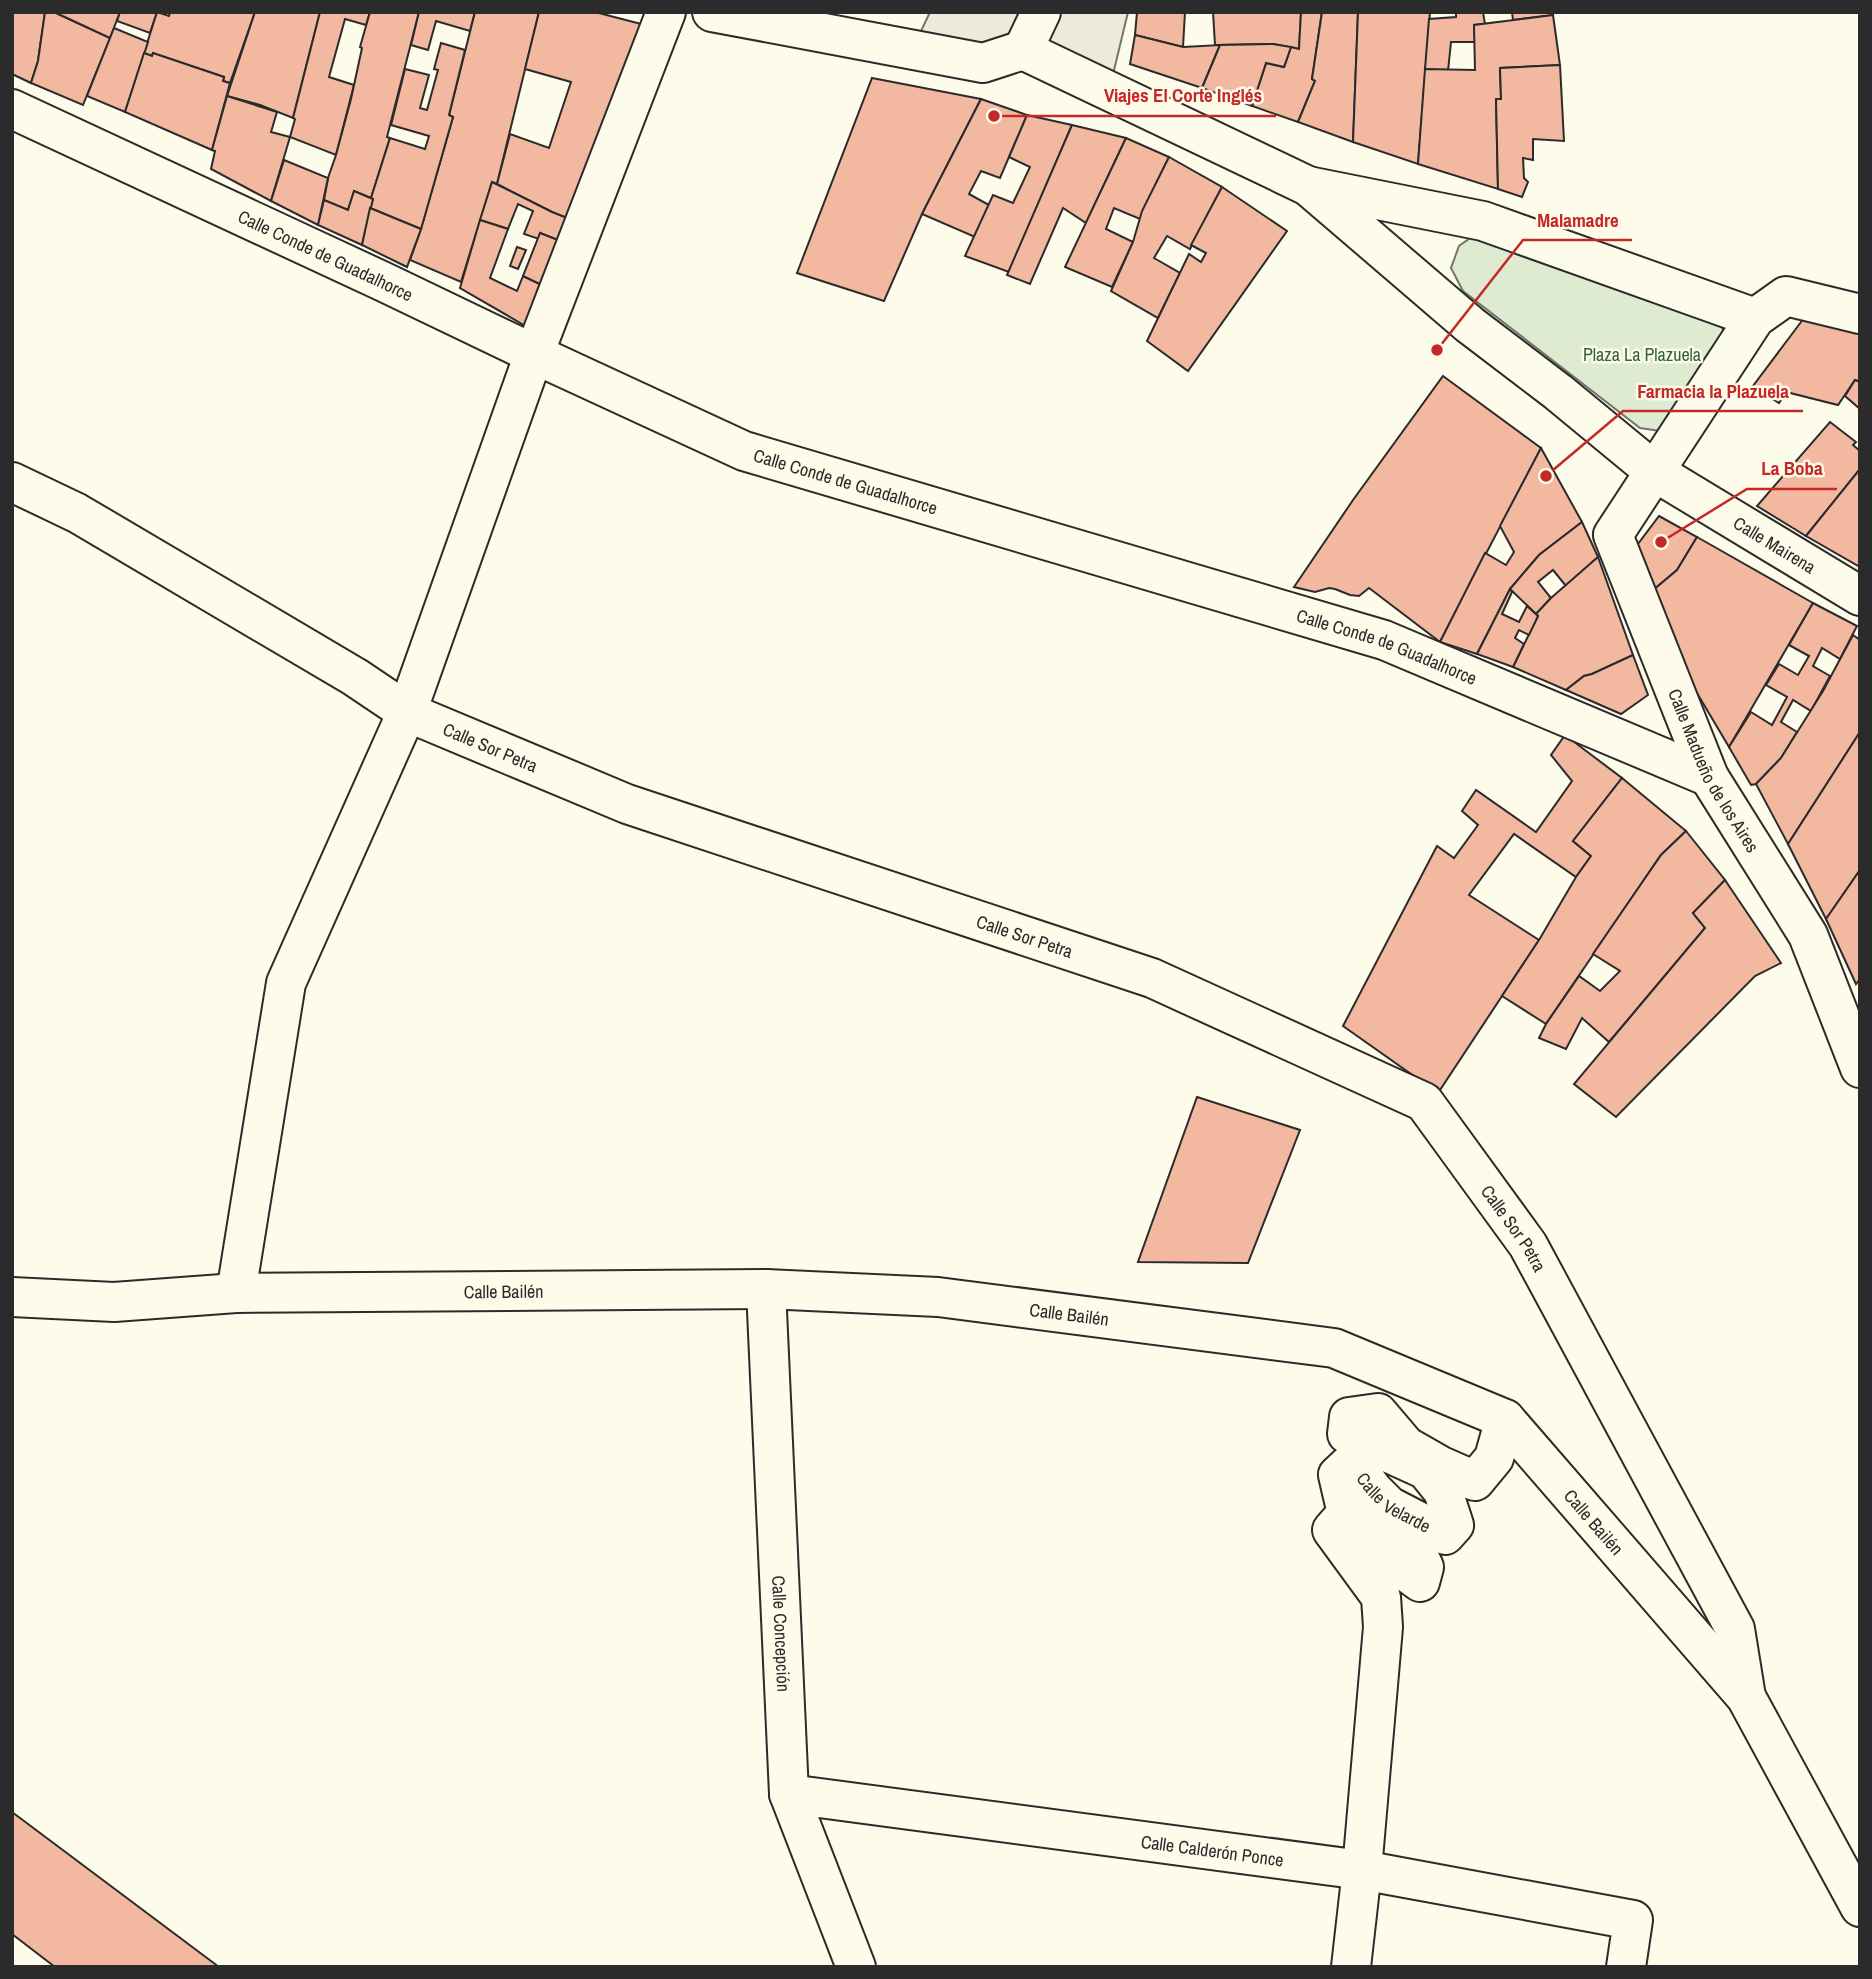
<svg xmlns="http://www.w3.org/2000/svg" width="1872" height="1979" font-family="'Archivo Narrow',sans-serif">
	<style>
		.green { fill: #deebd1; stroke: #74746e; stroke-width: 2 }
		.parking { fill: #eceadb; stroke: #74746e; stroke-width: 2 }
		.building { fill: #f2b8a0; stroke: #2b2b2b; stroke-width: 2 }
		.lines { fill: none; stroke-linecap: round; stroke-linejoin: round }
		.minor-casing { stroke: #2b2b2b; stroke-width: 42 }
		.major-casing { stroke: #2b2b2b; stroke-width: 42 }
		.minor { stroke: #fdfbea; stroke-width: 38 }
		.major { stroke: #fdfbea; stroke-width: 38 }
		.labels { text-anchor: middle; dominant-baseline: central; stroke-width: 5; stroke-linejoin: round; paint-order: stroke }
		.street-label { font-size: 18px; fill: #2b2b2b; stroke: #fdfbea }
		.park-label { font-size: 18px; fill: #34623c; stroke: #fdfbea }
		.leader { fill: none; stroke: #c62828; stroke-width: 2.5 }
		.callout-dot { fill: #c62828; stroke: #fdfbea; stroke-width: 2.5 }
		.callout-label { font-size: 19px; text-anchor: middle; font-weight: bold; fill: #c62828; stroke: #fdfbea; stroke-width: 5; stroke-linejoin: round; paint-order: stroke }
	</style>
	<rect width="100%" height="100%" fill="#fdfbea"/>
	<path class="green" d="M 1473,236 L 1718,317 L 1727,341 L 1660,431 L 1640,428 L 1463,291 L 1451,268 L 1459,246 Z"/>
	<path class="parking" d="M 930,12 L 1128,12 L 1109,91 L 1023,50 L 912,50 Z"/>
	<g class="building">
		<path d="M 12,12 L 45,12 L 38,61 L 31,83 L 12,74 Z"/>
		<path d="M 45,12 L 54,12 L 110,38 L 83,105 L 31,83 L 38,61 Z"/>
		<path d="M 54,12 L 120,12 L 110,38 Z"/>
		<path d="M 120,12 L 157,12 L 150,33 L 117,21 Z"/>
		<path d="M 157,12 L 169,16 L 170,12 L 255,12 L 230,83 L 223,81 L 224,77 L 153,53 L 152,56 L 144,53 Z"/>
		<path d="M 255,12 L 320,12 L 293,118 L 260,105 L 227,96 Z"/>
		<path d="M 320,12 L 370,12 L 366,25 L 345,19 L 329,77 L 354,85 L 336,155 L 290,137 L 295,119 L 293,118 Z"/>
		<path d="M 370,12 L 419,12 L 387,137 L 390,138 L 371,198 L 354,191 L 348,210 L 324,200 L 328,178 L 336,155 L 351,99 L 362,48 L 360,47 Z"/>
		<path d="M 419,12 L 475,12 L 470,31 L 436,21 L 428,50 L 411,45 Z"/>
		<path d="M 475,12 L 539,12 L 497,184 L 492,182 L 461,282 L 410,260 L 421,229 L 453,117 L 449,115 Z"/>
		<path d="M 539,12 L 595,12 L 645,25 L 572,220 L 552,212 L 497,184 L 510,134 L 549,148 L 571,82 L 525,69 Z"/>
		<path d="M 1137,12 L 1185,12 L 1183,47 L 1135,35 Z"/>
		<path d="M 1213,12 L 1301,12 L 1299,49 L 1273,44 L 1215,45 Z"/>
		<path d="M 1301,12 L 1322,12 L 1312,79 L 1315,81 L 1298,122 L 1252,106 L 1266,63 L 1284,67 L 1291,47 L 1299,49 Z"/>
		<path d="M 1322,12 L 1358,12 L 1353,142 L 1298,122 L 1315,81 L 1312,79 Z"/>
		<path d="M 1358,12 L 1430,12 L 1418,164 L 1353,142 Z"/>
		<path d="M 1456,12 L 1483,12 L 1485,24 L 1474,25 L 1475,42 L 1451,42 L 1448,71 L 1425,69 L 1429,19 L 1456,17 Z"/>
		<path d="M 1512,12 L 1553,12 L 1553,15 L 1513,20 Z"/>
		<path d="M 1553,15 L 1560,65 L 1500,68 L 1501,99 L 1496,99 L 1498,189 L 1418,164 L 1425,69 L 1475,70 L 1474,25 Z"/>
		<path d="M 114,28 L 148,42 L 125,112 L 87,96 Z"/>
		<path d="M 1135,35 L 1183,47 L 1220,45 L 1202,88 L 1130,64 Z"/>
		<path d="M 441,43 L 465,50 L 449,115 L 453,117 L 421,229 L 370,208 L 373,199 L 371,198 L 390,138 L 425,149 L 429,136 L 391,125 L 405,69 L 429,75 L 420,108 L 427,110 L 438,70 L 434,69 Z"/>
		<path d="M 1273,44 L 1291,47 L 1284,67 L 1266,63 L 1252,106 L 1202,88 L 1220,45 Z"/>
		<path d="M 144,53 L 152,56 L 153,53 L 224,77 L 223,81 L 230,83 L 212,150 L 125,112 Z"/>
		<path d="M 1560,65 L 1564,141 L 1533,139 L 1533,160 L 1523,158 L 1524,178 L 1528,182 L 1522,197 L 1498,189 L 1496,99 L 1501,99 L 1500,68 Z"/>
		<path d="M 872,78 L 981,99 L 922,214 L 884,301 L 797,273 Z"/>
		<path d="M 227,96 L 277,112 L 271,132 L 290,137 L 271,201 L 211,169 L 215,151 L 212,150 Z"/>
		<path d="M 981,99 L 1027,115 L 1000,178 L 981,171 L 969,194 L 989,205 L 975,237 L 922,214 Z"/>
		<path d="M 1027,115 L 1072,125 L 1009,272 L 965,256 L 993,195 L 1013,203 L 1030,167 L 1009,157 Z"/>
		<path d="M 1072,125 L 1126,138 L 1086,223 L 1063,208 L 1030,284 L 1007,275 Z"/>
		<path d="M 1126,138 L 1169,157 L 1140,219 L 1114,208 L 1106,229 L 1133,242 L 1112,287 L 1065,267 Z"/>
		<path d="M 1169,157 L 1222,187 L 1190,249 L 1167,236 L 1154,258 L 1180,273 L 1158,318 L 1111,291 L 1133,242 L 1142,211 Z"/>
		<path d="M 284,160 L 328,178 L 318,225 L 271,201 Z"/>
		<path d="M 492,182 L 552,212 L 572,220 L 563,242 L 540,233 L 539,239 L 524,234 L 533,211 L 518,204 L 508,229 L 480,220 Z"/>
		<path d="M 1222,187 L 1287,231 L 1188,371 L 1147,341 L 1189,254 L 1201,262 L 1206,253 L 1191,245 Z"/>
		<path d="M 354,191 L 373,199 L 362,245 L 318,225 L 324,200 L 348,210 Z"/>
		<path d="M 370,208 L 421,229 L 407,267 L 362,245 Z"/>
		<path d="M 480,220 L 508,229 L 490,278 L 517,291 L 523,276 L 546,287 L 529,328 L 460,288 Z"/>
		<path d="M 540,233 L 563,242 L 546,287 L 523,276 Z"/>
		<path d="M 517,247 L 526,250 L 518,269 L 510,266 Z"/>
		<path d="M 1804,318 L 1860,331 L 1860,382 L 1855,380 L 1838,405 L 1786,392 L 1779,403 L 1753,386 Z"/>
		<path d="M 1443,376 L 1541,448 L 1440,642 L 1369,588 L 1359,596 L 1350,595 L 1335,589 L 1329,588 L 1315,592 L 1294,587 L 1353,500 Z"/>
		<path d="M 1855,380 L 1860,382 L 1860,409 L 1845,396 Z"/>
		<path d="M 1830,422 L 1856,442 L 1853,445 L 1860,451 L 1860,469 L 1806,536 L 1757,506 Z"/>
		<path d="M 1541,448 L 1582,522 L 1539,555 L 1510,589 L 1477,654 L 1440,642 L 1485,553 L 1506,565 L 1514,552 L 1500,526 Z"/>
		<path d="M 1860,469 L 1860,567 L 1806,536 Z"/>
		<path d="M 1659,516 L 1697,537 L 1677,570 L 1652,591 L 1635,548 Z"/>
		<path d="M 1582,522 L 1598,557 L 1566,586 L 1553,570 L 1538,582 L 1551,598 L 1536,614 L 1510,589 L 1539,555 Z"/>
		<path d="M 1697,537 L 1813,603 L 1729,747 L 1694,688 L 1652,591 L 1677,570 Z"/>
		<path d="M 1598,557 L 1633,655 L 1592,674 L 1584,676 L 1566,690 L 1513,667 L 1538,616 L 1536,614 L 1551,598 Z"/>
		<path d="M 1510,589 L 1512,592 L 1502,614 L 1519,622 L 1527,606 L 1538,616 L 1529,635 L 1519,630 L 1515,638 L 1524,644 L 1513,667 L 1477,654 Z"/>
		<path d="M 1813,603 L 1857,626 L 1840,659 L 1822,648 L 1813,666 L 1830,676 L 1811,711 L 1793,700 L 1781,722 L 1797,732 L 1781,758 L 1756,784 L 1751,785 L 1729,747 L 1751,712 L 1772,725 L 1787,697 L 1766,685 L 1779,664 L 1798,675 L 1809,656 L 1789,645 Z"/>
		<path d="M 1853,635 L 1860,640 L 1860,732 L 1788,844 L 1756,784 L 1781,758 L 1823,691 Z"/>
		<path d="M 1633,655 L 1648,695 L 1621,714 L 1566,690 L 1584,676 L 1592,674 Z"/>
		<path d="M 1860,732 L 1860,870 L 1826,919 L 1788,844 Z"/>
		<path d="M 1565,735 L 1622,778 L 1573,841 L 1591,856 L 1576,877 L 1514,834 L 1469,895 L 1539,940 L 1438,1093 L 1343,1026 L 1437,846 L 1454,858 L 1478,825 L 1462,811 L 1476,790 L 1536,832 L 1572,781 L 1551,755 Z"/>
		<path d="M 1622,778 L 1686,831 L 1661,855 L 1546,1024 L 1502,996 L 1539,940 L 1576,877 L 1591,856 L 1573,841 Z"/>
		<path d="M 1686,831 L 1725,880 L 1693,913 L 1705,928 L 1609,1042 L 1582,1018 L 1566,1049 L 1539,1038 L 1546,1024 L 1579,976 L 1600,991 L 1620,971 L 1593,954 L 1661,855 Z"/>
		<path d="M 1860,870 L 1860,979 L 1856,984 L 1826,919 Z"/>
		<path d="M 1725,880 L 1781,963 L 1755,976 L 1616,1117 L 1574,1084 L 1705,928 L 1693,913 Z"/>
		<path d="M 1197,1097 L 1300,1130 L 1248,1263 L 1138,1262 Z"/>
		<path d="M 12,1812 L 219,1967 L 55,1967 L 12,1934 Z"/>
	</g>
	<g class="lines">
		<g class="minor-casing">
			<g id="minor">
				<path d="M 712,12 L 983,63 L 1023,50"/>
				<path d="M 1023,50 L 1308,186"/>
				<path d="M 1023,50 L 1041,12"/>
				<path id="s1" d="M 12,109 L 384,282 L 534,354 L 744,451 L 1384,640 L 1709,777"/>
				<path id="s2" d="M 1860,314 L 1786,296 L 1755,318 L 1613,535 L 1709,777 L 1808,935 L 1860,1068"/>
				<path id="s3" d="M 1755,318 L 1483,221 L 1308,186 L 1470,325 L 1558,392 L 1655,472 L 1860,596"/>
				<path id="s4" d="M 12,482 L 77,513 L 355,677 L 407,712 L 627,804 L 1152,978 L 1424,1102 L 1528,1245 L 1735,1629 L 1746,1697"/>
				<path id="s5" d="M 766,1289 L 789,1794 L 856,1967"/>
				<path d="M 236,1293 L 286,983 L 407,712 L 534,354 L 666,12"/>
				<path id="s6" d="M 789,1794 L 1362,1870 L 1633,1920 L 1626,1967"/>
				<path id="s7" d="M 1351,1967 L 1362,1870 L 1383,1627 L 1381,1597 L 1332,1530 L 1339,1522 L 1420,1582 L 1424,1567 L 1406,1530 L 1366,1516 L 1345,1505 L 1338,1475 L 1352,1462 L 1373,1490 L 1389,1506 L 1445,1535 L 1454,1525 L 1443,1491 L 1426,1470 L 1347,1434 L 1349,1417 L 1378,1413 L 1406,1446 L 1441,1466 L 1475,1481 L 1494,1458 L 1505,1419"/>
			</g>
		</g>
		<g class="major-casing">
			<g id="major">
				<path id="s8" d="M 12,1297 L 114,1302 L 236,1293 L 766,1289 L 938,1297 L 1334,1348 L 1505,1419 L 1746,1697 L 1860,1907"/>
			</g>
		</g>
		<use href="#minor" class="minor"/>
		<use href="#major" class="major"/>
	</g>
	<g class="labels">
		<g class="street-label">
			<text stroke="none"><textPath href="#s1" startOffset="346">Calle Conde de Guadalhorce</textPath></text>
			<text stroke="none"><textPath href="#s1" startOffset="914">Calle Conde de Guadalhorce</textPath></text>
			<text stroke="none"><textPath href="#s3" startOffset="1057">Calle Mairena</textPath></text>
			<text stroke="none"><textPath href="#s1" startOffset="1480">Calle Conde de Guadalhorce</textPath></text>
			<text stroke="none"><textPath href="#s4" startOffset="548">Calle Sor Petra</textPath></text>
			<text stroke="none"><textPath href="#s2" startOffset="630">Calle Madueño de los Aires</textPath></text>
			<text stroke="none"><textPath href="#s4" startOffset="1115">Calle Sor Petra</textPath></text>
			<text stroke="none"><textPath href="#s4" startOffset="1703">Calle Sor Petra</textPath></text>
			<text stroke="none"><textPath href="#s8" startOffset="492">Calle Bailén</textPath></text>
			<text stroke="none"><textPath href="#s8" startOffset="1059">Calle Bailén</textPath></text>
			<text stroke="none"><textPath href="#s7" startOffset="798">Calle Velarde</textPath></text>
			<text stroke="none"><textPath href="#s8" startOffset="1647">Calle Bailén</textPath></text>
			<text stroke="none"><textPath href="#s5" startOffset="345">Calle Concepción</textPath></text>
			<text stroke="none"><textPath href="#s6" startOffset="427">Calle Calderón Ponce</textPath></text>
		</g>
		<g class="park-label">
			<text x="1642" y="354">Plaza La Plazuela</text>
		</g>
	</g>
	<path class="leader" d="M994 116L1090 116H1276M1437 350L1523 240H1632M1546 476L1623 411H1803M1661 542L1747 489H1837"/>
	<g class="callout-dot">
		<circle cx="994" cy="116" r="7"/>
		<circle cx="1437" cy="350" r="7"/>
		<circle cx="1546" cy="476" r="7"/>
		<circle cx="1661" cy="542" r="7"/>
	</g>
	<g class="callout-label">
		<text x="1183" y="102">Viajes El Corte Inglés</text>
		<text x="1578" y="227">Malamadre</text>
		<text x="1713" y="398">Farmacia la Plazuela</text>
		<text x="1792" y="475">La Boba</text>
	</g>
	<rect width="1872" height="1979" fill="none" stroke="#2b2b2b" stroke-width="28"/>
</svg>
